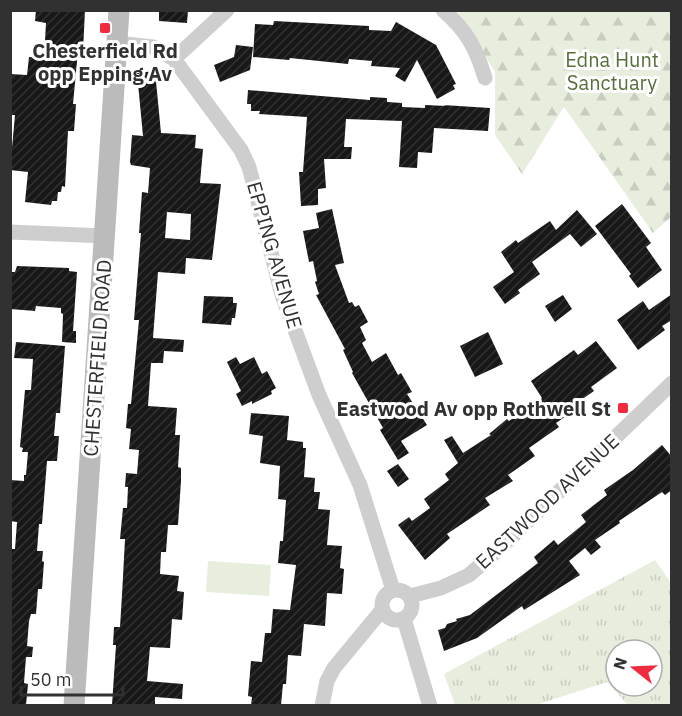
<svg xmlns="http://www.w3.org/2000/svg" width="682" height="716" font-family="'IBM Plex Sans',sans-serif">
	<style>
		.grass { fill: #e7eede }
		.forest { fill: url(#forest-firs) }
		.park { fill: url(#park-tufts); fill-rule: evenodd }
		.building { fill: url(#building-hatch); fill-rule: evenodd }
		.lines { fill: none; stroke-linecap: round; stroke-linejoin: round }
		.street { stroke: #cecece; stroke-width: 15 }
		.secondary { stroke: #bbb; stroke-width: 21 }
		.poi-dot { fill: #f12a3d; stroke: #fff; stroke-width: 2 }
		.labels { text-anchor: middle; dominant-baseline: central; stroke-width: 6; stroke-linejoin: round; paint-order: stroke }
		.poi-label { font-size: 20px; font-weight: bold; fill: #313131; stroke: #fff }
		.park-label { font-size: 20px; fill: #55703b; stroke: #fff }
		.street-label { font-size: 20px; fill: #313131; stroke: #fff }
	</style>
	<defs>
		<pattern id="forest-firs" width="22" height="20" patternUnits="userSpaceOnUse" patternTransform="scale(1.5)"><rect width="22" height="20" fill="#e7eede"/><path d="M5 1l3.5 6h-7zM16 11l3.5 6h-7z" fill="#c7cdbf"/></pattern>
		<pattern id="park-tufts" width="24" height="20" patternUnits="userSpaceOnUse" patternTransform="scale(1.5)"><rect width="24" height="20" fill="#e7eede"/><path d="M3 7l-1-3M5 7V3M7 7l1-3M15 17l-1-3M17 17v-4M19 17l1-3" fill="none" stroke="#c7cdbf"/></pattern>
		<pattern id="building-hatch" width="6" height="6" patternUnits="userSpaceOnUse" patternTransform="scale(1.5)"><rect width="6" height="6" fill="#181818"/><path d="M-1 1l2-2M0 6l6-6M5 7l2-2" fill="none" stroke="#313131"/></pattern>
	</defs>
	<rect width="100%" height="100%" fill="#fff"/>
	<path class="grass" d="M 208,561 L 271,565 L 269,596 L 206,592 Z"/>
	<path class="forest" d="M 457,11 L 671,11 L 671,217 L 653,233 L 564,107 L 522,174 L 495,135 L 495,72 Z"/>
	<path class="park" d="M 655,560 L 671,583 L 671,705 L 628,705 L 607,682 L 536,705 L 455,705 L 444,674 ZM 616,650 L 652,650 L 652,686 L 616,686 Z"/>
	<g class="building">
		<path d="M 36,10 L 85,10 L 83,51 L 78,51 L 73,104 L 76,104 L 74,131 L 68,131 L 65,187 L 62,186 L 61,192 L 58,192 L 57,201 L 52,201 L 51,205 L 25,202 L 28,172 L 10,170 L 15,115 L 10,115 L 10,74 L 27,75 L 29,57 L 44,58 L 46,23 L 35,21 Z"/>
		<path d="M 159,10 L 188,10 L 187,23 L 159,21 Z"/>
		<path d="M 274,21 L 369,26 L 369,30 L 391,31 L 396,22 L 436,45 L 456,84 L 453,85 L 455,89 L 437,99 L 417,60 L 405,82 L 395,76 L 400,68 L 371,66 L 372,61 L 349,59 L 348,64 L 290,58 L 289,60 L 253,57 L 255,24 L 273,25 Z"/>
		<path d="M 236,45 L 253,47 L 250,70 L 220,82 L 214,65 L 234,57 Z"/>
		<path d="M 155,71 L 161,133 L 196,135 L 195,148 L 203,149 L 200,183 L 221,184 L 212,260 L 186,258 L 185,274 L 158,272 L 153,338 L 184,340 L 183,352 L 164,351 L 163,363 L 151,363 L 148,406 L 177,408 L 175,435 L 180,435 L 178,467 L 181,468 L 181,481 L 178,525 L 168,525 L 166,552 L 161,552 L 160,574 L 179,576 L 177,591 L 184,592 L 182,620 L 172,619 L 170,648 L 150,647 L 147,681 L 183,684 L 182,699 L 155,697 L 155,705 L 112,705 L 116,645 L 113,645 L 114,627 L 120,627 L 122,595 L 125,539 L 120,539 L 123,508 L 127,508 L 128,487 L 125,487 L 126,473 L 137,474 L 139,450 L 129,449 L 131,429 L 126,428 L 128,404 L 131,404 L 139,320 L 134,320 L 141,233 L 139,233 L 142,192 L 148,193 L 150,168 L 131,165 L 130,162 L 132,135 L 143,136 L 137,73 ZM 167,212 L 191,214 L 190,240 L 165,238 Z"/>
		<path d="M 248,90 L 370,100 L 370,97 L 387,98 L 387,102 L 402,103 L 402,107 L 425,108 L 425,105 L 447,106 L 443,105 L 490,108 L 488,131 L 434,128 L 432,153 L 418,152 L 417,168 L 399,167 L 402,121 L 346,119 L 344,147 L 352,147 L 351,159 L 324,159 L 326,188 L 318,189 L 318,205 L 301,206 L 299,172 L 303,172 L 307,117 L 259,114 L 260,111 L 251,111 L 251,104 L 247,104 Z"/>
		<path d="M 622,204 L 651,243 L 646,247 L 662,270 L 638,288 L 629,276 L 631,274 L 595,226 Z"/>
		<path d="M 332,209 L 344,263 L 335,265 L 349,303 L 352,302 L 355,307 L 359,305 L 368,322 L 360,327 L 366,340 L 362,343 L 372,362 L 386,353 L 398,375 L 401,373 L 412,392 L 407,394 L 427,425 L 401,441 L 409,453 L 398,460 L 380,430 L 383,428 L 352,373 L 353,372 L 343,350 L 345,349 L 316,295 L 319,294 L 315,282 L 317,281 L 313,261 L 309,262 L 303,231 L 319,228 L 316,213 Z"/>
		<path d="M 577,210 L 597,234 L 581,247 L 570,234 L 532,262 L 540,274 L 518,290 L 520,293 L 505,304 L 493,287 L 514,272 L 501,252 L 516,240 L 518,243 L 550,221 L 556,230 Z"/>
		<path d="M 17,266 L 69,268 L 69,271 L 77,272 L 73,331 L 76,331 L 76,343 L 62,342 L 63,314 L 61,313 L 61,308 L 36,306 L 35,311 L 10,309 L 10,272 L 15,272 Z"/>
		<path d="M 672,294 L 672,320 L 662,326 L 665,330 L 638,350 L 617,320 L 643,301 L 649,310 Z"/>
		<path d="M 563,295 L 572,309 L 555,322 L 545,306 Z"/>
		<path d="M 204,296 L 233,297 L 233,303 L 237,303 L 235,318 L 232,318 L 231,325 L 202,323 Z"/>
		<path d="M 488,332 L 503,364 L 475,377 L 460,346 Z"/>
		<path d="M 596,341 L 617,368 L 591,387 L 594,391 L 575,404 L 578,408 L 556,423 L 559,427 L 529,448 L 535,456 L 508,475 L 513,481 L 485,498 L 490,505 L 447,534 L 450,538 L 425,560 L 398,525 L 409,517 L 412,521 L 430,508 L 424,499 L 449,480 L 445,474 L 458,463 L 444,440 L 452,436 L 463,453 L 491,435 L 489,434 L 507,419 L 509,421 L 542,398 L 531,381 L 574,350 L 578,355 Z"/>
		<path d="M 16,342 L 65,346 L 60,413 L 56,413 L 54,436 L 59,436 L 57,461 L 47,461 L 42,524 L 39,524 L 37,551 L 43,551 L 42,561 L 44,562 L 42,589 L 38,589 L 36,614 L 31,614 L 29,621 L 27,646 L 33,647 L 32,657 L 26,657 L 24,683 L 28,684 L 26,705 L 10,705 L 10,549 L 15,549 L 17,522 L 10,521 L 10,480 L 24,481 L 24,475 L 26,475 L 28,452 L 22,452 L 23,448 L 20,447 L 25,390 L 31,390 L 33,359 L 14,358 Z"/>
		<path d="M 236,357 L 240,364 L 254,357 L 262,374 L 267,371 L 276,388 L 271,391 L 272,394 L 252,404 L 252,401 L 242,406 L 236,394 L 241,391 L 227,362 Z"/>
		<path d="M 251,413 L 289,416 L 287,440 L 303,442 L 303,448 L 306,448 L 304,477 L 315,478 L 314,492 L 320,492 L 318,509 L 330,510 L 327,545 L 342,546 L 340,568 L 344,569 L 342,594 L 327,593 L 325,626 L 304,624 L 301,656 L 288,655 L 286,684 L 283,684 L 281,705 L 251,705 L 252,697 L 248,696 L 251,661 L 262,662 L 265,633 L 271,633 L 273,609 L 290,610 L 296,565 L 278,563 L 280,541 L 283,541 L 286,500 L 278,499 L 280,466 L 260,463 L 263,436 L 249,434 Z"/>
		<path d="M 662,445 L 672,457 L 672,490 L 665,495 L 662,492 L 619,521 L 620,523 L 595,540 L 601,547 L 591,555 L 585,548 L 569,561 L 580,575 L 524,610 L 522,606 L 477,638 L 444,651 L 438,630 L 445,628 L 447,624 L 457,621 L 456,619 L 470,615 L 538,563 L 534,557 L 554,540 L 558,545 L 586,522 L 581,515 L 607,495 L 604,490 L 633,470 Z"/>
		<path d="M 398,464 L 409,479 L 398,487 L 387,471 Z"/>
	</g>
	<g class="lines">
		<g class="street">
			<path d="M 443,10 C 467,31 476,48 485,78"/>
			<path d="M 117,43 L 153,47 L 174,59 L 241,150 L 249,167 L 282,295 L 319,395 L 360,485 L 393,590"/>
			<path d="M 174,59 L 227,10"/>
			<path d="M 10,232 L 105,236"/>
			<circle cx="397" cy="605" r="15"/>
			<path d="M 410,596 L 441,588 L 469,575 L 500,548 L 672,383"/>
			<path d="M 404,619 L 430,706"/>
			<path d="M 322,706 L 327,681 L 334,668 L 382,610"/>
		</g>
		<path class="secondary" d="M 74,706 L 119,10"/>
	</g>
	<g class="poi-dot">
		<rect x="99" y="22" width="12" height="12" rx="3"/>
		<rect x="617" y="402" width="12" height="12" rx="3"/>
	</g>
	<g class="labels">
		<g class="poi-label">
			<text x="105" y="50">Chesterfield Rd<tspan x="105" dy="23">opp Epping Av</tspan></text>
			<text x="611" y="408" text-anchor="end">Eastwood Av opp Rothwell St</text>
		</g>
		<g class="park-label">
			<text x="612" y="59">Edna Hunt<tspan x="612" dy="23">Sanctuary</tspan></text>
		</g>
		<g class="street-label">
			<text transform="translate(275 255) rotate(74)">EPPING AVENUE</text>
			<text transform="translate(97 358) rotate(-86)">CHESTERFIELD ROAD</text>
			<text transform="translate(547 501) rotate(-43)">EASTWOOD AVENUE</text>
		</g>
	</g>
	<rect width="682" height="716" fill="none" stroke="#313131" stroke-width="24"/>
	<g transform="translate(634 668) rotate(288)"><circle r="28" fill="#ffffff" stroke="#adadad" stroke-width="1.5"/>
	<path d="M0-4.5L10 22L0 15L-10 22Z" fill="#f12a3d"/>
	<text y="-9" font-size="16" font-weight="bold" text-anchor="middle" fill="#313131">N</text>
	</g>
	<path d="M21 686v9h102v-9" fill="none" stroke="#313131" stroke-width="3"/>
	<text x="30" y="686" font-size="18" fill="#313131" stroke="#ffffff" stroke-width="4.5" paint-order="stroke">50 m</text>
</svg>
